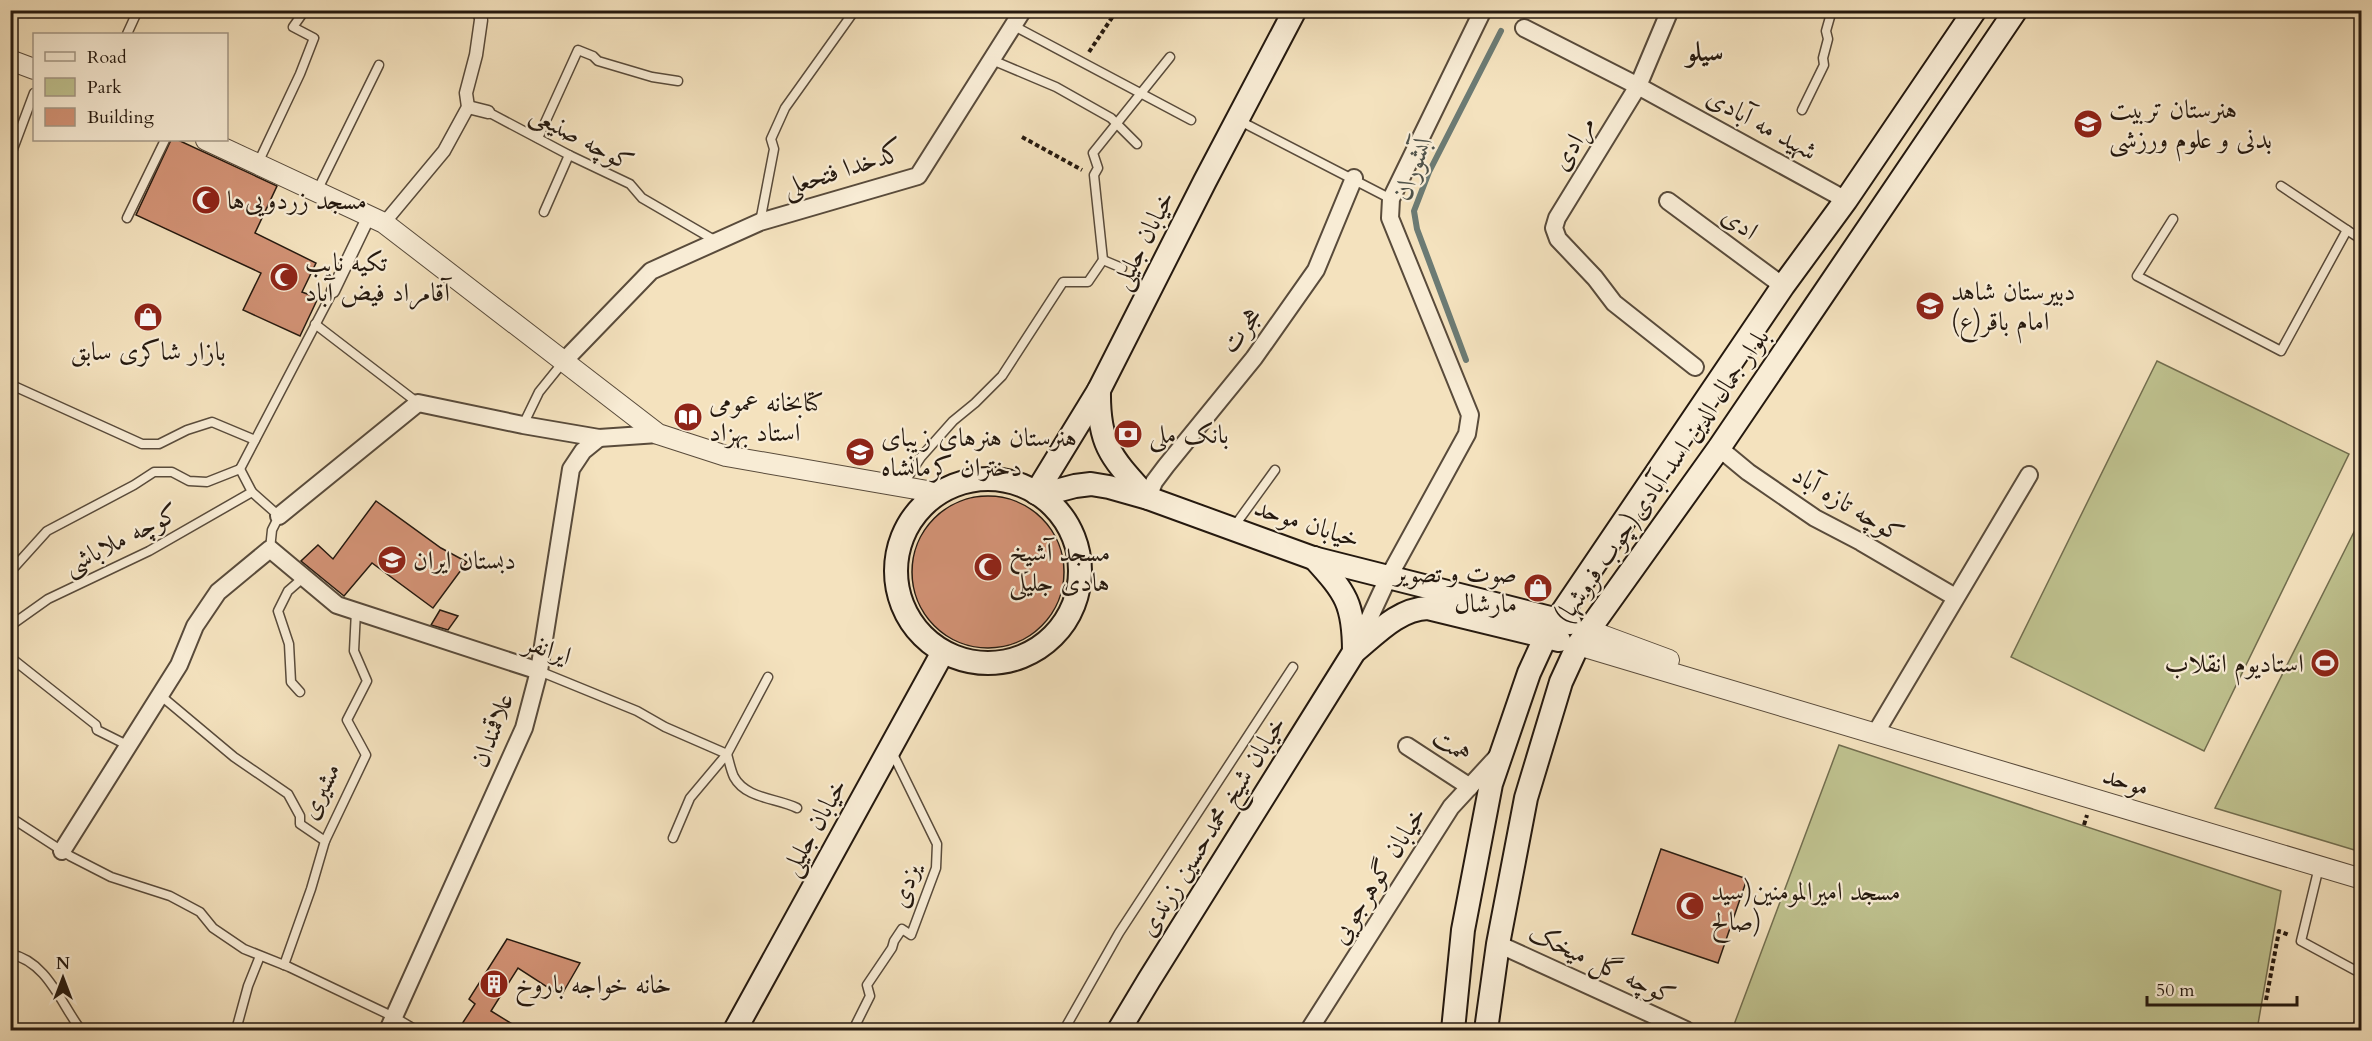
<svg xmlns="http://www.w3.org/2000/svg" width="2372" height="1041" font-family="Cardo,Amiri,serif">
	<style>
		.green { fill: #bfc28f; stroke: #726e4f; stroke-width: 1.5 }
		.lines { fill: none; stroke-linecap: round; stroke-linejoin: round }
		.stream { stroke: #6c7b74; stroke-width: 6 }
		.building { fill: #d29275; stroke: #25190f; stroke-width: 1.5 }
		.service-casing { stroke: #594b3b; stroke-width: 11 }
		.pedestrian-casing { stroke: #594b3b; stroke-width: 15 }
		.minor-casing { stroke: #594b3b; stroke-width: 20 }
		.tertiary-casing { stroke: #594b3b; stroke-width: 22 }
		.secondary-casing { stroke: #25190f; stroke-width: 26 }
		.path { stroke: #25190f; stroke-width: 4; stroke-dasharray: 4.5 3; stroke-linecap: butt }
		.service { stroke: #f8ecd5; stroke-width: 8 }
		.pedestrian { stroke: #f8ecd5; stroke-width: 12 }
		.minor { stroke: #f8ecd5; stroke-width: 16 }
		.tertiary { stroke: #f8ecd5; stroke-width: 20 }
		.secondary { stroke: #f8ecd5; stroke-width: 22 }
		.labels { text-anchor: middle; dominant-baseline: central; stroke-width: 4.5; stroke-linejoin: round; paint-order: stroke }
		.poi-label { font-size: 26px; fill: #25190f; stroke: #f8ecd5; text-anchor: start }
		.street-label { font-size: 26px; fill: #25190f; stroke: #f8ecd5 }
		.neighbourhood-label { font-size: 27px; font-weight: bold; fill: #25190f; stroke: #f8ecd5 }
		.water-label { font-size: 27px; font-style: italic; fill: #4f524a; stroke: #f8ecd5 }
	</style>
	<rect width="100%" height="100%" fill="#f4e2be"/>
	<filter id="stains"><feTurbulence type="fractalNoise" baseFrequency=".00333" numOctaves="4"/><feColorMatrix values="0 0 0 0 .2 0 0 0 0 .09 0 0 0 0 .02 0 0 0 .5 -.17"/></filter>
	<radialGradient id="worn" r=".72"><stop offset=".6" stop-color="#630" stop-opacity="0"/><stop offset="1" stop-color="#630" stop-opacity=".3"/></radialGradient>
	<g class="green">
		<path d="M 2157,361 L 2349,454 L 2204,751 L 2011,657 Z"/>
		<path d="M 2361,518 L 2361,852 L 2215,808 Z"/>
		<path d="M 1839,745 L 2281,891 L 2257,1030 L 1732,1030 Z"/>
	</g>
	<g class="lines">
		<path class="stream" d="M 1466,360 L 1417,229 L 1414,211 L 1429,172 L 1501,31"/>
	</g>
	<g class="building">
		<path d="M 171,140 L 178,140 L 277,186 L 255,233 L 316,263 L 302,292 L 318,298 L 300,336 L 243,310 L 261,273 L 136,215 Z"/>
		<circle cx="988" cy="572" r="76"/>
		<path d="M 376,501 L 441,548 L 467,562 L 433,608 L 372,563 L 344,596 L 301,561 L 318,545 L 333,559 Z"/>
		<path d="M 440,610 L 458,616 L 448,630 L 431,625 Z"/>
		<path d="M 1661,849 L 1747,879 L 1718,963 L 1632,934 Z"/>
		<path d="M 507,939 L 580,963 L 561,996 L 518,968 L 491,1011 L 522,1030 L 458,1030 L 475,1004 L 469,999 Z"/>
	</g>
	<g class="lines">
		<g class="service-casing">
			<g id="service">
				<path d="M 474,10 L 481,20"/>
				<path d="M 1014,26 L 1191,120"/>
				<path d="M 127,34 L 138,10"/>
				<path d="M 992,60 L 1056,87 L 1111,118 L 1137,144"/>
				<path d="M 1802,110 L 1824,65 L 1823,58 L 1828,39 L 1826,31 L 1832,10"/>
				<path d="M 488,112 L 569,155 L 630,184 L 642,198 L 716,241"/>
				<path d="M 1240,121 L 1391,199"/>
				<path d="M 538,138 L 578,50 L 593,56 L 598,61 L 652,77 L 678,81"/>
				<path d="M 10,157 L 34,93"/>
				<path d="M 258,163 L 300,74 L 314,38 L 293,27 L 305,10"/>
				<path d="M 2281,186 L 2362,240"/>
				<path d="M 317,191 L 379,65"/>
				<path d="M 544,212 L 569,155"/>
				<path d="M 127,218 L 165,140"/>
				<path d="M 2173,219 L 2137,276 L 2281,351 L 2347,230"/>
				<path d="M 760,222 L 774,149 L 771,139 L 785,108 L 855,10"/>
				<path d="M 1103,260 L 1122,268"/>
				<path d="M 315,324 L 418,403"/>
				<path d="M 16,387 L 142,444 L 159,444 L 187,430 L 212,422 L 255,440"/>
				<path d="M 523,425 L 539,392 L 564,361"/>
				<path d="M 240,469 L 333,291"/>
				<path d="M 240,469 L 252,492 L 279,516 L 272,530 L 270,549"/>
				<path d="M 902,486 L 921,457 L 953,421 L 975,403 L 1002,376 L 1063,282 L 1088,282 L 1103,260 L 1094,175 L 1098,168 L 1093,153 L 1170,57"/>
				<path d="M 1233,528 L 1275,470"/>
				<path d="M 10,572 L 47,531 L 134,485 L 154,472 L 172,472 L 189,481 L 207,482 L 240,469"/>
				<path d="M 10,626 L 48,599 L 149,551 L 252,492"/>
				<path d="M 10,657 L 96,725 L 97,730 L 127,745"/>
				<path d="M 539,671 L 637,711 L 665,727 L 727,754 C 729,761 731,771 734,777 C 746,799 777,798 797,808"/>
				<path d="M 300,692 L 291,682 L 289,644 L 278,611 L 288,591 L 304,577"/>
				<path d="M 160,695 L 234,757 L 288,794 L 300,816 L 300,824 L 325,841"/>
				<path d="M 10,817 L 70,856 L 111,877 L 170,896 L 200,912 L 213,928 L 244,949 L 289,967 L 394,1017 L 416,1030"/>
				<path d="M 673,838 L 690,798 L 727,754 L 768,677"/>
				<path d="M 2319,867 L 2301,941 L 2362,974"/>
				<path d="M 10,954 C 47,961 61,1004 81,1030"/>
				<path d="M 284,965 L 311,889 L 325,841 L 366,755 L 347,720 L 367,681 L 354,651 L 356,611"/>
				<path d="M 236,1030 L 248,986 L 260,956"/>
				<path d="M 853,1030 L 870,996 L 867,985 L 892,948 L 894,941 L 902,929 L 911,935 L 936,868 L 937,844 L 891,750"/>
				<path d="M 1064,1030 L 1119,933 L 1293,667"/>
				<path d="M 2355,1030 L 2362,1018"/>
			</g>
		</g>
		<g class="pedestrian-casing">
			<g id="pedestrian">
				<path d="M 468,107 L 488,112"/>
				<path d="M 384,223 L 444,151 L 468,107 L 466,93 L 476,55 L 481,20"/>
				<path d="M 333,291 L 369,216"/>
			</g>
		</g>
		<g class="minor-casing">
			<g id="minor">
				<path d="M 1670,10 L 1638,86 L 1557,218 L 1554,228 L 1558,239 L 1595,278 L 1614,303 L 1695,367"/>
				<path d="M 1524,28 L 1638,86 L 1846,200"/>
				<path d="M 1668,201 L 1783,286"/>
				<path d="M 564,361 L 651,271 L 760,222 L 918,176 L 1023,10"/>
				<path d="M 1719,448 L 1748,472 L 1815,518 L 1861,542 L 1955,597"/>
				<path d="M 1148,498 L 1154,482 L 1166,466 L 1254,358 L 1316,270 L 1354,178"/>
				<path d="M 279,516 L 418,403 L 523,425 L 599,438 L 658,434"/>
				<path d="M 1356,647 L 1388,578 L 1467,434 L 1470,415 L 1390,218 L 1391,199 L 1483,10"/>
				<path d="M 1875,734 L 2029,475"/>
				<path d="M 1407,746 L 1470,787"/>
				<path d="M 62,851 L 179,665 L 195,626 L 218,592 L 270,549 L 337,605 L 539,671"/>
				<path d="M 1498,944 L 1686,1030"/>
				<path d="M 388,1030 L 524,728 L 539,671 L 571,469 L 583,451 L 599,438"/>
				<path d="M 1309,1030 L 1451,807 L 1497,757"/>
			</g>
		</g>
		<g class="tertiary-casing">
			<g id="tertiary">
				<path d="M 10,60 L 34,69"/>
				<path d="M 206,140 L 384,223 L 658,434 L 726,456 L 939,493"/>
				<path d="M 1588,630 L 1669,660"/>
				<path d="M 1578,645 L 2362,879"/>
			</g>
		</g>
		<g class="secondary-casing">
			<g id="secondary">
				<path d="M 1099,390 C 1098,446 1112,458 1148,498"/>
				<circle cx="988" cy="571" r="92"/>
				<path d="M 1036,493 L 1099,390 L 1205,181 L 1295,10"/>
				<path d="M 1041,495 L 1075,486 L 1091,484 L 1109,487 L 1148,498 L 1313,558 L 1570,623"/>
				<path d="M 1314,558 C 1346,593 1354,604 1354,652"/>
				<path d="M 735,1030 L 943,652"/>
				<path d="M 1119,1030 L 1149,980 L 1354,652 C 1376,634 1398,609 1428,608 L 1559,640"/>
				<path d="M 1453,1030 L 1463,930 L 1491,784 L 1529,673 L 1546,636 L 1783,286 L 1846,200 L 1975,10"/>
				<path d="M 1486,1030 L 1498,944 L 1526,798 L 1561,682 L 1578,645 L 1719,448 L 2016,10"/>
			</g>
		</g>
		<g class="path">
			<path d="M 1089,52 L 1117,10"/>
			<path d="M 1022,137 L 1082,170"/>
			<path d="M 2084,825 L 2087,815"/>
			<path d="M 2266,1000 L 2279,931 L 2289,935"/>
		</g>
		<use href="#service" class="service"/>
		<use href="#pedestrian" class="pedestrian"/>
		<use href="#minor" class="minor"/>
		<use href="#tertiary" class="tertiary"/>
		<use href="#secondary" class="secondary"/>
	</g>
	<defs>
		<g id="school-disc" transform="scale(1.5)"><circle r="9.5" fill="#8f2418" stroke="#f8ecd5"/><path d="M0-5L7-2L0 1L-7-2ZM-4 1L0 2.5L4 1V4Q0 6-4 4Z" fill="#fff"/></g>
		<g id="mosque-disc" transform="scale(1.5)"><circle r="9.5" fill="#8f2418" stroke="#f8ecd5"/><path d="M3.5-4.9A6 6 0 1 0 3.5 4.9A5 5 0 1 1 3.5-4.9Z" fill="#fff"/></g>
		<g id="shop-disc" transform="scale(1.5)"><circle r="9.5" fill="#8f2418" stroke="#f8ecd5"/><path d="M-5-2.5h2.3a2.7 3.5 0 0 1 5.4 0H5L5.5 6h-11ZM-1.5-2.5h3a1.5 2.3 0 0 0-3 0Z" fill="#fff"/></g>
		<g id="library-disc" transform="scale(1.5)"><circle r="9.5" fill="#8f2418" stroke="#f8ecd5"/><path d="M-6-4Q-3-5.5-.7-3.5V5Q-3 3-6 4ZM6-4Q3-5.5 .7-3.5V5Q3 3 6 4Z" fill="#fff"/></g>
		<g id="bank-disc" transform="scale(1.5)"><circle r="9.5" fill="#8f2418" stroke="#f8ecd5"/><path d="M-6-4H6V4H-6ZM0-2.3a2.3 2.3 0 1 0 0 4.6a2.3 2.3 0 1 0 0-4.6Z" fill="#fff"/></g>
		<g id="stadium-disc" transform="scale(1.5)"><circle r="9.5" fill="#8f2418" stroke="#f8ecd5"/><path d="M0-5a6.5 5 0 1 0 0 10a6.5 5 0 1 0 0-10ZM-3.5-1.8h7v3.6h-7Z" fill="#fff"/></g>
		<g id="building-disc" transform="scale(1.5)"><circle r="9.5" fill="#8f2418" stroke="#f8ecd5"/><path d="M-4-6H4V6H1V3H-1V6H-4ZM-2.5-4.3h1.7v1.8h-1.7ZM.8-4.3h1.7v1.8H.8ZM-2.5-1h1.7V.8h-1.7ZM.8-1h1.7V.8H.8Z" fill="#fff"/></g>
	</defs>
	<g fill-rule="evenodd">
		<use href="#school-disc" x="2088" y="124"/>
		<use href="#mosque-disc" x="206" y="200"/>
		<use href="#mosque-disc" x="284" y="277"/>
		<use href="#school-disc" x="1930" y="306"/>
		<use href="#shop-disc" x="148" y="317"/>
		<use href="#library-disc" x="688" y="417"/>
		<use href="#bank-disc" x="1128" y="434"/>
		<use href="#school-disc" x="860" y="452"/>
		<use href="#school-disc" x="392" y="560"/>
		<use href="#mosque-disc" x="988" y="567"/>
		<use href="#shop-disc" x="1538" y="588"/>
		<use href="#stadium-disc" x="2325" y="663"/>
		<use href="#mosque-disc" x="1690" y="906"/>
		<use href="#building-disc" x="494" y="984"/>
	</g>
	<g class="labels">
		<g class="poi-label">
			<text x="2109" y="109">هنرستان تربیت<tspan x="2109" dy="30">بدنی و علوم ورزشی</tspan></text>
			<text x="227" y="200">مسجد زردویی‌ها</text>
			<text x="305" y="262">تکیه نایب<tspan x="305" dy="30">آقامراد فیض آباد</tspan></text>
			<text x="1951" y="291">دبیرستان شاهد<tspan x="1951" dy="30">امام باقر(ع)</tspan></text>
			<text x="148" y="351" text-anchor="middle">بازار شاکری سابق</text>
			<text x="709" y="402">کتابخانه عمومی<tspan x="709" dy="30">استاد بهزاد</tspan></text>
			<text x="1149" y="434">بانک ملی</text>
			<text x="881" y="437">هنرستان هنرهای زیبای<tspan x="881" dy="30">دختران کرمانشاه</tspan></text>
			<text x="1009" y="552">مسجد آشیخ<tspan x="1009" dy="30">هادی جلیلی</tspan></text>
			<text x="413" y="560">دبستان ایران</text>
			<text x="1517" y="573" text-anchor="end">صوت و تصویر<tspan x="1517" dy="30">مارشال</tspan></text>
			<text x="2304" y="663" text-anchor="end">استادیوم انقلاب</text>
			<text x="1711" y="891">مسجد امیرالمومنین(سید<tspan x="1711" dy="30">صالح)</tspan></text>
			<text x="515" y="984">خانه خواجه باروخ</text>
		</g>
		<g class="street-label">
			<text transform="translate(1762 124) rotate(29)">شهید مه آبادی</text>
			<text transform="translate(582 138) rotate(28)">کوچه صنیعی</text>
			<text transform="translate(1573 143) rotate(-58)">مرادی</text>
			<text transform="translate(843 169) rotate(-18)">کدخدا فتحعلی</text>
			<text transform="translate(1740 223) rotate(36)">ادی</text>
			<text transform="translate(1143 240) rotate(-63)">خیابان جلیلی</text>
			<text transform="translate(1241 330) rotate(-54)">هجرت</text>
			<text transform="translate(1662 476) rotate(-55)">بلوار جمال الدین اسد آبادی(چوب فروشها)</text>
			<text transform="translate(1848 504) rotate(31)">کوچه تازه آباد</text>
			<text transform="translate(1307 523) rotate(18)">خیابان موحد</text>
			<text transform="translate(121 539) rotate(-27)">کوچه ملاباشی</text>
			<text transform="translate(548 649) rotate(20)">ایرانفر</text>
			<text transform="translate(492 730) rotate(-69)">علاقمندان</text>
			<text transform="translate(1452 745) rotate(33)">همت</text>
			<text transform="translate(2126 781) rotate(17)">موحد</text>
			<text transform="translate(320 791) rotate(-64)">مشیری</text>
			<text transform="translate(1212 826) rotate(-58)">خیابان شیخ محمدحسین زرندی</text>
			<text transform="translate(814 827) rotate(-61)">خیابان جلیلی</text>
			<text transform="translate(1378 875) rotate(-58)">خیابان گوهرجویی</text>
			<text transform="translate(905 886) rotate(-72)">یزدی</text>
			<text transform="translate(1602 964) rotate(25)">کوچه گل میخک</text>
		</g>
		<g class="neighbourhood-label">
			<text x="1705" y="52">سیلو</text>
		</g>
		<g class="water-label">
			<text transform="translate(1413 168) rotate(-69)">آبشوران</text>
		</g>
	</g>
	<rect width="2372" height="1041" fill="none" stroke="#f4e2be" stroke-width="36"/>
	<rect x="12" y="12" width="2348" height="1017" fill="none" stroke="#25190f" stroke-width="3"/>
	<rect x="18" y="18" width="2336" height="1005" fill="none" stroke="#25190f" stroke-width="1.5"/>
	<rect x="33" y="33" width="195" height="108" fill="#f8ecd5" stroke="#a49886" stroke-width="1.5"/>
	<rect x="45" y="52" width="30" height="9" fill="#f8ecd5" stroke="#a49886" stroke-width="1.5"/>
	<text x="87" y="63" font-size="18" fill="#25190f">Road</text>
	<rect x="45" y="78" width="30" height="18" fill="#bfc28f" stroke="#a49886" stroke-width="1.5"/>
	<text x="87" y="93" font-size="18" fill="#25190f">Park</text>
	<rect x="45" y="108" width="30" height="18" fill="#d29275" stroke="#a49886" stroke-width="1.5"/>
	<text x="87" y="123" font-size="18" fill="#25190f">Building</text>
	<g transform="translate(63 978)" stroke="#f8ecd5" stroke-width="4.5" paint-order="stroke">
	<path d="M0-4.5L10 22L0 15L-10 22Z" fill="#25190f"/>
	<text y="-9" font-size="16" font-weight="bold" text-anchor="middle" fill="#25190f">N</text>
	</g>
	<path d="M2147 996v9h150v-9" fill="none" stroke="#25190f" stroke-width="3"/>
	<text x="2156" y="996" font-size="18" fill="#25190f" stroke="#f8ecd5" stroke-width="4.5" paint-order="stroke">50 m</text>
	<rect width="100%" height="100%" filter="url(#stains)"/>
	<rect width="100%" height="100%" fill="url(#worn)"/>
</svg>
